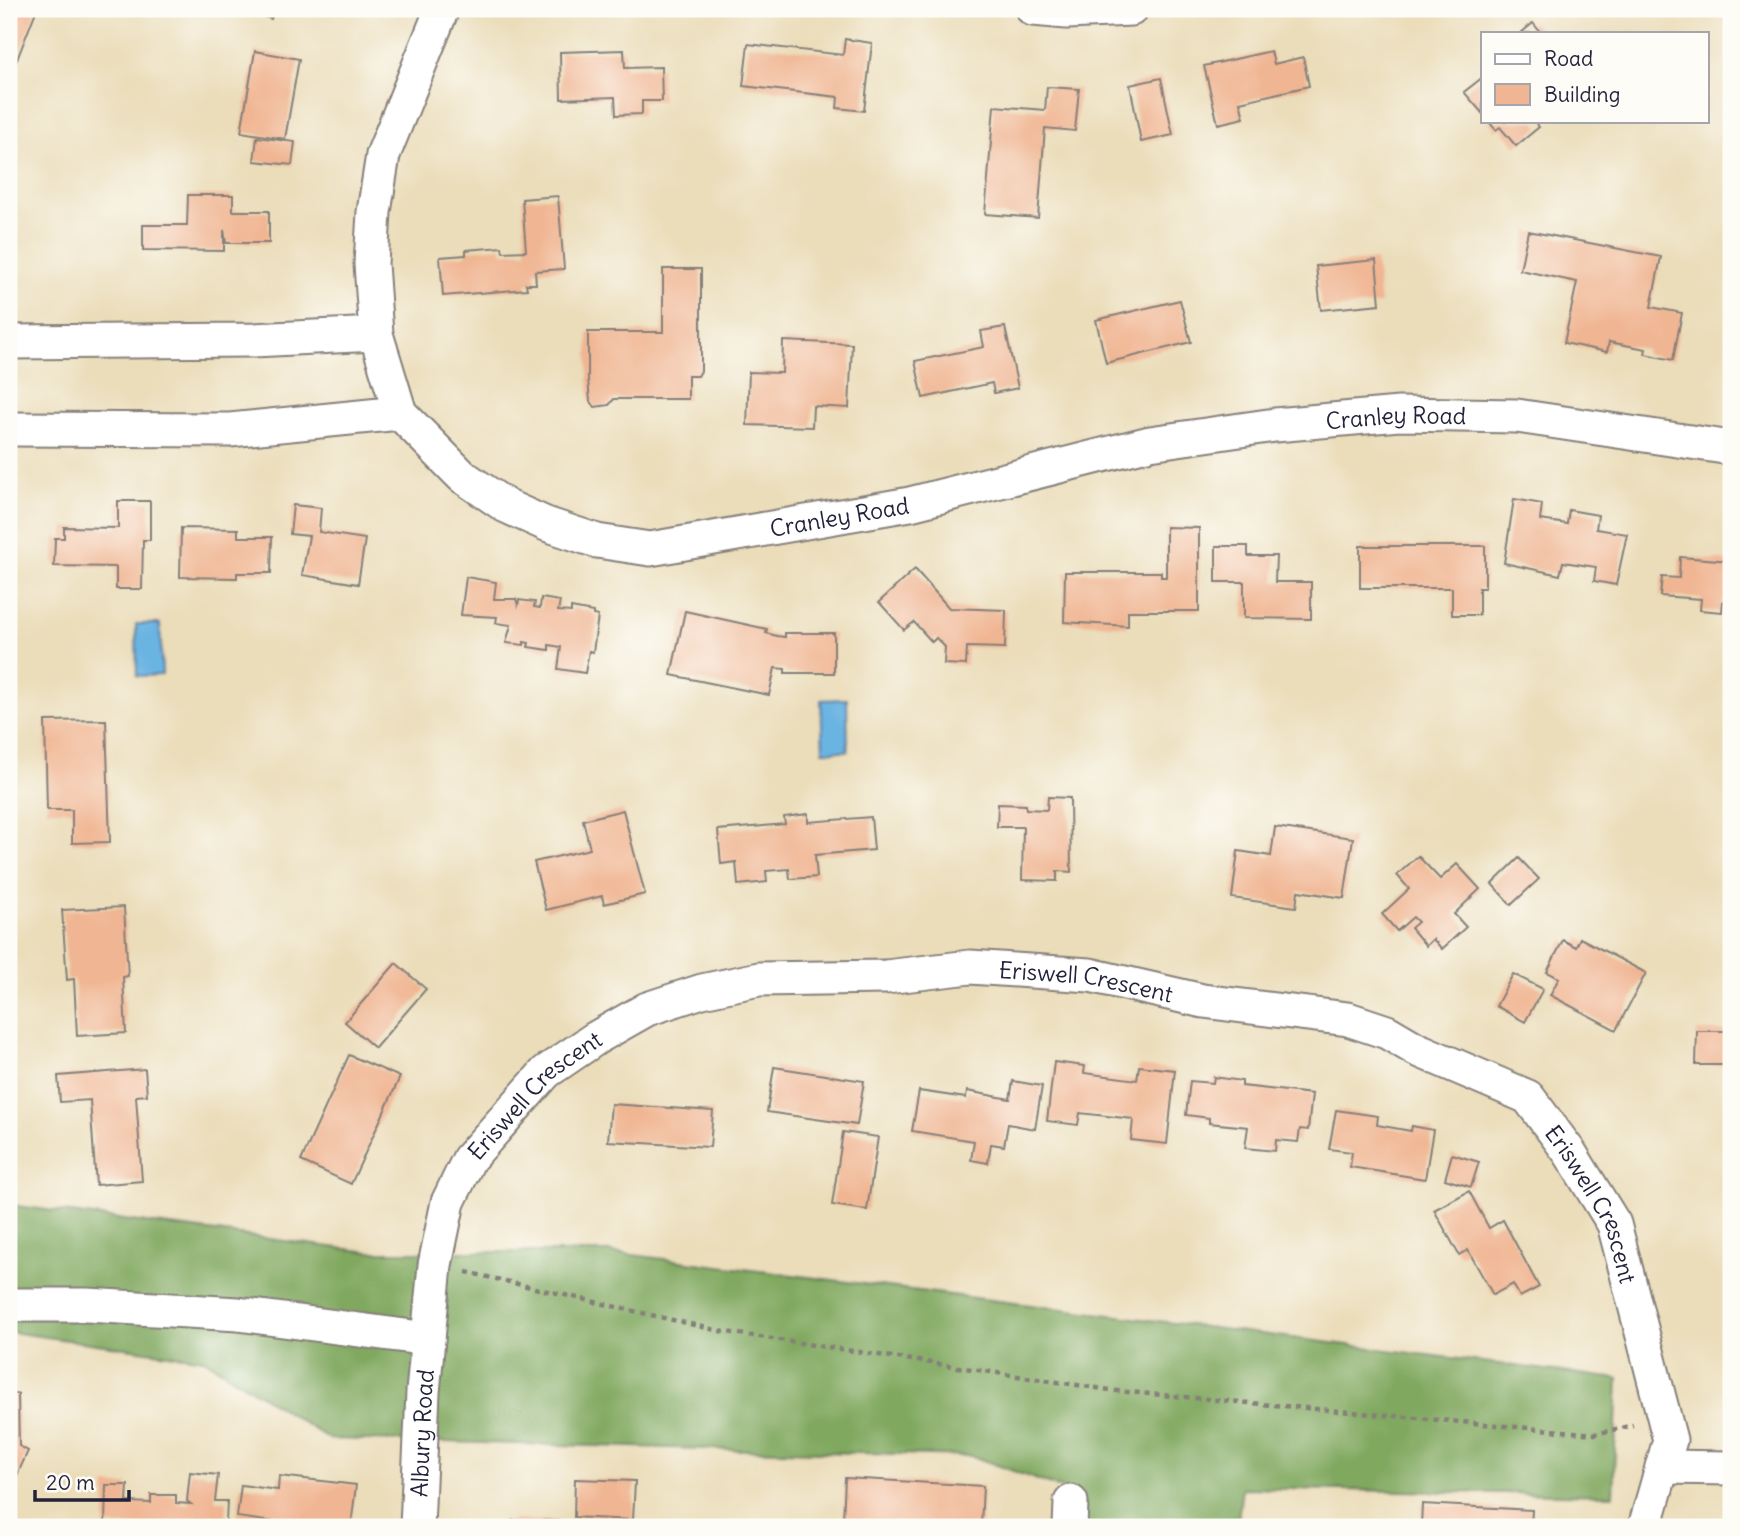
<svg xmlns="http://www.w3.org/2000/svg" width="1740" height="1536" font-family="Delius,sans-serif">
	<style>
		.forest { fill: #80a85f; stroke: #51654d; stroke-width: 2 }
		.water { fill: #6ab4e2; stroke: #466b8e; stroke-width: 2 }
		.building { fill: #f0b592 }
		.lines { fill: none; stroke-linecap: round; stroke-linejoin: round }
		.minor-casing { stroke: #86807a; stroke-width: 37 }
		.path { stroke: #86807a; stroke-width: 4.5; stroke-dasharray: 5 5; stroke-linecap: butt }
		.minor { stroke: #fff; stroke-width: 33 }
		.labels { text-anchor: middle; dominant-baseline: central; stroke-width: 5; stroke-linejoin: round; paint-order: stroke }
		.street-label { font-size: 23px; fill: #22223b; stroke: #fdfcf7 }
	</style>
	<rect width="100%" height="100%" fill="#fdfcf7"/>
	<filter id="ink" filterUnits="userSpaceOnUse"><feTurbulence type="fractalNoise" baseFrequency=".0143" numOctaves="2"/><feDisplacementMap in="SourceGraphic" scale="14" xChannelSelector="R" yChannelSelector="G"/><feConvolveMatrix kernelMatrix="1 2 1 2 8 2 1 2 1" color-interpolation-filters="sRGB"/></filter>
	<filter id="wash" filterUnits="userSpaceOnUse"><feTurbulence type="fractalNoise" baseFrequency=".00686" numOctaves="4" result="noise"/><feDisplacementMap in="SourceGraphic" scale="28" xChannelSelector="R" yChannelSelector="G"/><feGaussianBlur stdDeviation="1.57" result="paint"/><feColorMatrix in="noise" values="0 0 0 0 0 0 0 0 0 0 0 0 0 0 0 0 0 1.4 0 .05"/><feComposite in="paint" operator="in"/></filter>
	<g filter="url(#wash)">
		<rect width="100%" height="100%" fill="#ebddba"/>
		<path class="forest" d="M 9,1205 L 370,1252 L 609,1252 L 1618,1379 L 1613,1495 L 1242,1488 L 1237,1527 L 1079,1527 L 1079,1495 L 972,1456 L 329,1439 L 204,1359 L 9,1332 Z"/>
		<g class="water">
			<path d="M 136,624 L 160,624 L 162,675 L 137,676 Z"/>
			<path d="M 847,699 L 848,751 L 823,751 L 821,700 Z"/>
		</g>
		<g id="blocks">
			<g class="building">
				<path d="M 9,9 L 36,11 L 16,62 L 9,59 Z"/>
				<path d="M 244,9 L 275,9 L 271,19 Z"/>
				<path d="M 1533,23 L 1541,33 L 1521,33 Z"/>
				<path d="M 845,39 L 872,43 L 864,111 L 837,108 L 838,97 L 743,86 L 748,44 L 843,55 Z"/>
				<path d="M 624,50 L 625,68 L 661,67 L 662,101 L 642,101 L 642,114 L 616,115 L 615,97 L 561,99 L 560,52 Z"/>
				<path d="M 255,51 L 299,59 L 285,139 L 241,132 Z"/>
				<path d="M 1271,51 L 1274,64 L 1303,57 L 1309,86 L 1240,102 L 1244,118 L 1218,124 L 1204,66 Z"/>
				<path d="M 1483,77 L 1483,114 L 1464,92 Z"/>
				<path d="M 1161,78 L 1173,135 L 1141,142 L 1130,85 Z"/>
				<path d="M 1047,87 L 1079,89 L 1075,131 L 1045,128 L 1038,218 L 985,214 L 994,106 L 1045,110 Z"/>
				<path d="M 1488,121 L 1534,121 L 1539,127 L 1516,146 L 1500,127 L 1496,130 Z"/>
				<path d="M 257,137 L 295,142 L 292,165 L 254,161 Z"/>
				<path d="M 188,195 L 233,195 L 233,211 L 269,211 L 269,243 L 226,243 L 224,230 L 224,251 L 143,250 L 143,225 L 187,225 Z"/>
				<path d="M 558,196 L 564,269 L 535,271 L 536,284 L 526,284 L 527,289 L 443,296 L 440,257 L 466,255 L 466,250 L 502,247 L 503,252 L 526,251 L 522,199 Z"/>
				<path d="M 1528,231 L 1661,257 L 1651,307 L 1682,313 L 1673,360 L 1645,354 L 1646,349 L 1609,342 L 1607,352 L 1564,343 L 1577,282 L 1520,270 Z"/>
				<path d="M 1376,260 L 1380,304 L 1321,310 L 1316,266 Z"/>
				<path d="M 663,269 L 701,269 L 701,371 L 698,376 L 688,376 L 688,399 L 614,399 L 609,405 L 595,407 L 590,401 L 588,379 L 588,332 L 663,332 Z"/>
				<path d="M 1180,300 L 1191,342 L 1106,363 L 1096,320 Z"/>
				<path d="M 1005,327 L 1018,388 L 994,393 L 992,383 L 923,398 L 915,361 L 984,347 L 981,331 Z"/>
				<path d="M 783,341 L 852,344 L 849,408 L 813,406 L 812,427 L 747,425 L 749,372 L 782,373 Z"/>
				<path d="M 1514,499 L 1542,504 L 1540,520 L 1567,524 L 1569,510 L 1598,515 L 1596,529 L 1627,534 L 1616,585 L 1594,581 L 1596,567 L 1563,562 L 1560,575 L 1504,563 Z"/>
				<path d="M 118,501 L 150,501 L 150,540 L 143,540 L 142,589 L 116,589 L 116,567 L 54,566 L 55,538 L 64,538 L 64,527 L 118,528 Z"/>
				<path d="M 293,505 L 321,508 L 319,532 L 365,539 L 358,584 L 302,575 L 309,536 L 290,534 Z"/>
				<path d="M 1166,527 L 1199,528 L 1199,611 L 1128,611 L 1128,626 L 1064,622 L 1065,572 L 1161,572 L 1161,577 L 1166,577 Z"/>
				<path d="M 181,528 L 238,529 L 238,537 L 272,537 L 271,573 L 237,573 L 237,578 L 180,577 Z"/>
				<path d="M 1216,546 L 1248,546 L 1248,556 L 1276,556 L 1275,582 L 1311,582 L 1311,619 L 1244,618 L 1244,582 L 1216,582 Z"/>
				<path d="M 1360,546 L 1485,546 L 1485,588 L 1479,588 L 1479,615 L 1452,615 L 1452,588 L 1360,588 Z"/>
				<path d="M 1680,557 L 1731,561 L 1731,602 L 1723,601 L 1722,612 L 1700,610 L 1701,599 L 1660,596 L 1662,577 L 1679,578 Z"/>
				<path d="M 915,569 L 949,608 L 1006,610 L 1005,648 L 967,647 L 966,665 L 944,664 L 945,647 L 936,638 L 932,642 L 914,622 L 904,630 L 879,602 Z"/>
				<path d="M 466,577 L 496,582 L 494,599 L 516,599 L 518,605 L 519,600 L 535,602 L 534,607 L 540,608 L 541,598 L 560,601 L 558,611 L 571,612 L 571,608 L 593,612 L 593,615 L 598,616 L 593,652 L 589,651 L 585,673 L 558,669 L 561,647 L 549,645 L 549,650 L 528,647 L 529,643 L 524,642 L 524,645 L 506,643 L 511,625 L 496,623 L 497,617 L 461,615 Z"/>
				<path d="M 685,611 L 767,629 L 766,633 L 777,636 L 785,637 L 785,633 L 834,633 L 834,673 L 785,673 L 785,669 L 775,668 L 769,695 L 671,675 Z"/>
				<path d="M 106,720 L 110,842 L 72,843 L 72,810 L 47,810 L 45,721 Z"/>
				<path d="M 1048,797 L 1070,798 L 1071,872 L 1057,871 L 1057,881 L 1022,880 L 1023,827 L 997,827 L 998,804 L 1026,805 L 1026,809 L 1047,810 Z"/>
				<path d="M 623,810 L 645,894 L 604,904 L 602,896 L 546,910 L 534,862 L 590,849 L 583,820 Z"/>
				<path d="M 808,814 L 808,822 L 871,817 L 874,850 L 815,855 L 817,877 L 790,879 L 789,869 L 766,871 L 767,882 L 738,885 L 736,862 L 721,864 L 718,830 L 785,824 L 784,817 Z"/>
				<path d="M 1275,827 L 1353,838 L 1344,898 L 1298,891 L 1296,907 L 1232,898 L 1238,851 L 1271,856 Z"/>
				<path d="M 1418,856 L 1440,879 L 1457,864 L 1480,889 L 1454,914 L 1466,927 L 1442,949 L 1433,939 L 1426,946 L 1411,928 L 1418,922 L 1413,917 L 1397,931 L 1382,914 L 1409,889 L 1397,875 Z"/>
				<path d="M 1519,858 L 1539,879 L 1511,905 L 1492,884 Z"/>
				<path d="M 124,907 L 128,976 L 123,977 L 126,1033 L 77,1036 L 74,979 L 67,980 L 62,910 Z"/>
				<path d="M 1580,938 L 1646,973 L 1616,1030 L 1550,995 L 1559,978 L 1547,972 L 1563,940 L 1576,947 Z"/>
				<path d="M 396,963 L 426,989 L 375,1048 L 345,1022 Z"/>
				<path d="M 1513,974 L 1543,989 L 1525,1022 L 1496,1006 Z"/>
				<path d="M 1697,1031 L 1731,1031 L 1731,1065 L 1696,1065 Z"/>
				<path d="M 349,1055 L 400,1077 L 351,1184 L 301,1161 Z"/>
				<path d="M 1054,1062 L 1085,1066 L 1084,1073 L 1137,1080 L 1139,1066 L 1175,1070 L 1167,1144 L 1131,1140 L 1133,1119 L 1080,1113 L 1078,1125 L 1047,1121 Z"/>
				<path d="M 774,1067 L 864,1081 L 857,1125 L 767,1112 Z"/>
				<path d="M 145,1069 L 147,1095 L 136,1096 L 142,1181 L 96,1185 L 90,1100 L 60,1102 L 58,1076 Z"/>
				<path d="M 1214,1077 L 1242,1081 L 1242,1086 L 1312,1094 L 1308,1130 L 1300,1129 L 1298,1142 L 1276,1140 L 1275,1151 L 1245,1148 L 1248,1127 L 1209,1123 L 1209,1118 L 1186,1115 L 1190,1081 L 1213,1083 Z"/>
				<path d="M 1013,1081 L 1042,1086 L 1035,1129 L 1008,1124 L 1004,1146 L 991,1144 L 988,1163 L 971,1160 L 974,1141 L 912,1131 L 919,1091 L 966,1098 L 967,1091 L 1010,1099 Z"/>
				<path d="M 611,1104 L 713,1111 L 710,1147 L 608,1141 Z"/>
				<path d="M 1336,1110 L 1378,1116 L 1377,1125 L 1411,1131 L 1412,1126 L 1433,1130 L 1425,1179 L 1350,1167 L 1352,1152 L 1329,1149 Z"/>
				<path d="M 843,1132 L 878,1137 L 867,1210 L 832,1205 Z"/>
				<path d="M 1452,1154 L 1479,1162 L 1471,1187 L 1445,1179 Z"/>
				<path d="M 1469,1191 L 1489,1228 L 1503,1220 L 1539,1287 L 1520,1297 L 1513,1284 L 1493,1295 L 1468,1250 L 1459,1255 L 1434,1210 Z"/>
				<path d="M 9,1394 L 18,1394 L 19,1446 L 28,1451 L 9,1493 Z"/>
				<path d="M 190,1472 L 218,1475 L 215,1501 L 227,1501 L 226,1522 L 195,1520 L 194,1527 L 105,1526 L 106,1485 L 128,1485 L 127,1502 L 151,1503 L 151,1495 L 176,1495 L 176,1503 L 191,1504 L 187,1501 Z"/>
				<path d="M 279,1476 L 356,1485 L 351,1527 L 273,1527 L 274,1522 L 237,1517 L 241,1485 L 278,1490 Z"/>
				<path d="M 845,1478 L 983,1486 L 981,1527 L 907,1527 L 907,1523 L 843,1521 Z"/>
				<path d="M 575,1479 L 635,1481 L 633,1520 L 574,1517 Z"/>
				<path d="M 1422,1504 L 1532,1510 L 1531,1527 L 1421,1527 Z"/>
				<path d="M 513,1520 L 559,1521 L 559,1527 L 513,1527 Z"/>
			</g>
		</g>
	</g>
	<g filter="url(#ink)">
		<use href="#blocks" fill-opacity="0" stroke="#86807a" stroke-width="2"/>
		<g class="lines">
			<g class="minor-casing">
				<g id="minor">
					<path id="s1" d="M 442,9 L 383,155 L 374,212 L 371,264 L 376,334 L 400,413 L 462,476 L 506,506 L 546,524 L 597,541 L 650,549 L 910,504 L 1150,443 L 1275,425 L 1399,414 L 1517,416 L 1731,448"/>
					<path d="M 1033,9 L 1067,12 L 1131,9"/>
					<path d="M 9,342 L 253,340 L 376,334"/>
					<path d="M 9,429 L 230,430 L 400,413"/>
					<path d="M 9,1305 L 87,1305 L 238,1314 L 428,1339"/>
					<path d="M 1662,1467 L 1731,1468"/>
					<path id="s2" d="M 417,1527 L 423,1392 L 435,1265 L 448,1202 L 469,1159 L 546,1072 L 596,1038 L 647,1009 L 702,991 L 759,979 L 886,977 L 970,967 L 1090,975 L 1203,1001 L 1348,1019 L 1387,1032 L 1416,1049 L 1528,1097 L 1570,1153 L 1614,1224 L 1670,1440 L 1645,1527"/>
					<path d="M 1070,1527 L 1071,1502"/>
				</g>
			</g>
			<path class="path" d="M 466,1272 L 720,1331 L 1117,1391 L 1595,1434 L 1633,1425"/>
			<use href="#minor" class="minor"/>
		</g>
	</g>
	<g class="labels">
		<g class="street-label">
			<text stroke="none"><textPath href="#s1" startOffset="1472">Cranley Road</textPath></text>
			<text stroke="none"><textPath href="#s1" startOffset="905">Cranley Road</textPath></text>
			<text stroke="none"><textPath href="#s2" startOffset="1055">Eriswell Crescent</textPath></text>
			<text stroke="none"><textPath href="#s2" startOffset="467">Eriswell Crescent</textPath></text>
			<text stroke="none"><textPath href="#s2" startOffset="1643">Eriswell Crescent</textPath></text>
			<text stroke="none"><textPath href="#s2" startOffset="94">Albury Road</textPath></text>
		</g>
	</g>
	<rect width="1740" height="1536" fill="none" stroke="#fdfcf7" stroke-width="35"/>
	<rect x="1481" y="32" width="228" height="91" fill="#fdfcf7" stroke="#a5a5ac" stroke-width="2"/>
	<rect x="1495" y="54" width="35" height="10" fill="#ffffff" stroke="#a5a5ac" stroke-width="2"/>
	<text x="1544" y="66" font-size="21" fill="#22223b">Road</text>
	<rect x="1495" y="84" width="35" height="21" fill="#f0b592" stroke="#a5a5ac" stroke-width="2"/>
	<text x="1544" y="102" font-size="21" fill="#22223b">Building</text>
	<path d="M35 1490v10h94v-10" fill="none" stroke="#22223b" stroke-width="3.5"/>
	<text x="46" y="1490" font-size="21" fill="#22223b" stroke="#fdfcf7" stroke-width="5" paint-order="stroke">20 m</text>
</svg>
